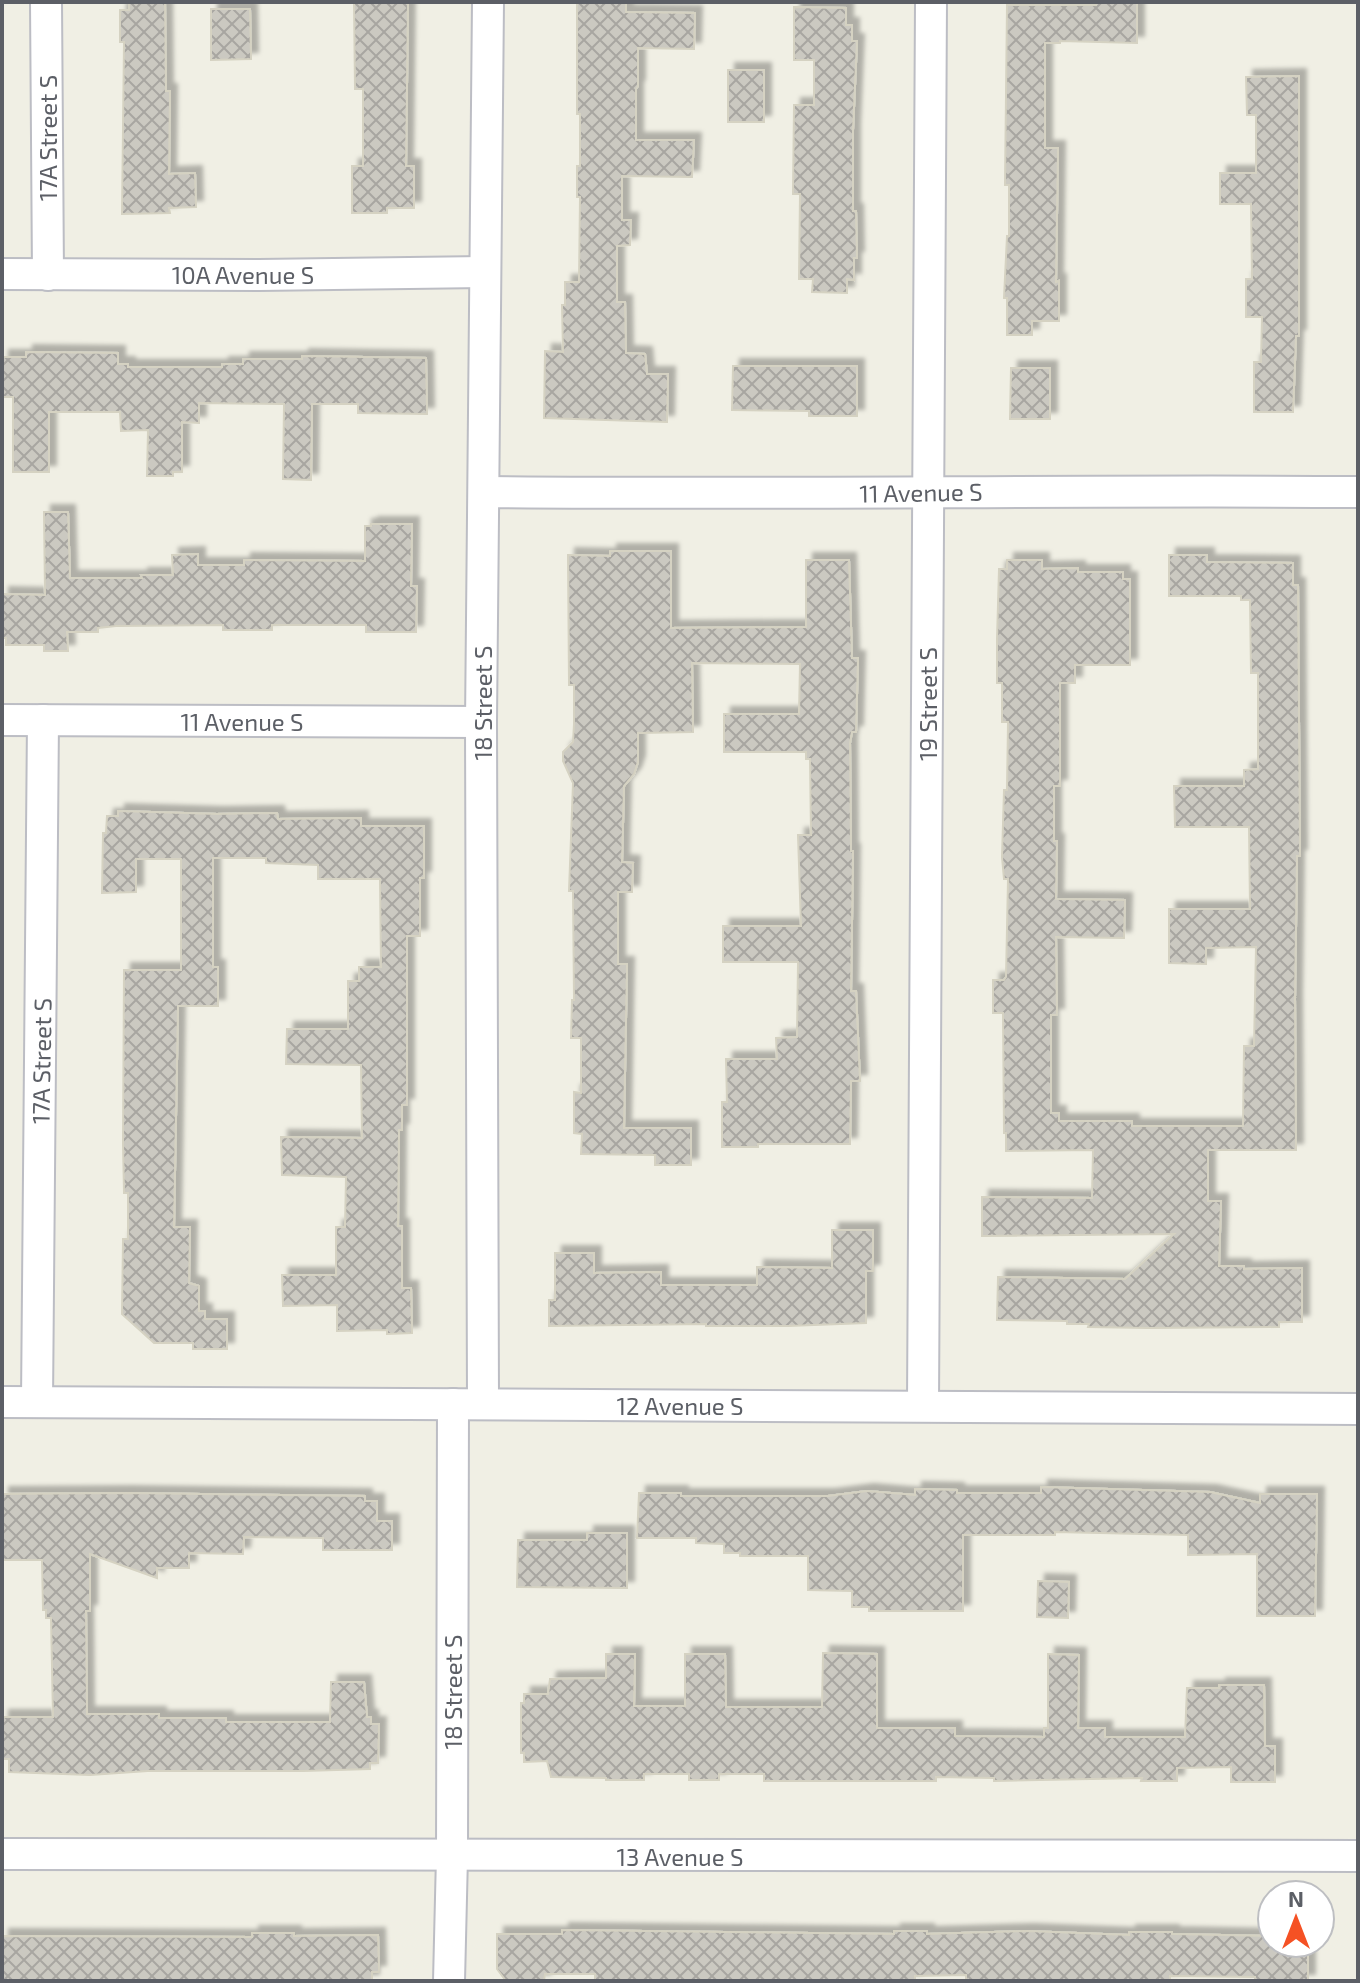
<svg xmlns="http://www.w3.org/2000/svg" width="1360" height="1983" font-family="'Exo 2',sans-serif">
	<style>
		.building { fill: url(#building-cross-hatch); stroke: #d5d2c2; stroke-width: 2; filter: url(#shadow) }
		.lines { fill: none; stroke-linecap: round; stroke-linejoin: round }
		.minor-casing { stroke: #bcbdc4; stroke-width: 34 }
		.minor { stroke: #fff; stroke-width: 30 }
		.labels { text-anchor: middle; dominant-baseline: central; stroke-width: 6; stroke-linejoin: round; paint-order: stroke }
		.street-label { font-size: 24px; fill: #5c5f66; stroke: #fff }
	</style>
	<defs>
		<pattern id="building-cross-hatch" width="8" height="8" patternUnits="userSpaceOnUse" patternTransform="scale(2)"><rect width="8" height="8" fill="#cbc9c1"/><path d="M0 0l8 8M0 8l8-8" fill="none" stroke="#a8a6a1"/></pattern>
		<filter id="shadow"><feDropShadow dx="7" dy="-7" stdDeviation="2" flood-color="#0004"/></filter>
	</defs>
	<rect width="100%" height="100%" fill="#f0efe4"/>
	<g class="building">
		<path d="M 129,2 L 165,2 L 166,91 L 170,91 L 169,174 L 195,173 L 196,207 L 169,208 L 170,213 L 122,214 L 124,42 L 120,42 L 120,10 L 129,10 Z"/>
		<path d="M 354,2 L 408,2 L 406,166 L 414,166 L 414,208 L 387,208 L 387,213 L 352,213 L 352,166 L 363,166 L 363,89 L 355,89 Z"/>
		<path d="M 577,2 L 626,3 L 626,12 L 695,13 L 694,49 L 638,48 L 638,86 L 636,89 L 636,140 L 694,140 L 692,177 L 622,176 L 622,220 L 631,220 L 630,245 L 617,246 L 617,302 L 625,302 L 626,353 L 645,354 L 647,374 L 668,374 L 667,422 L 544,418 L 545,351 L 563,352 L 562,305 L 565,305 L 565,282 L 579,282 L 580,197 L 577,197 L 577,166 L 580,166 L 580,114 L 577,114 Z"/>
		<path d="M 1096,2 L 1137,2 L 1137,43 L 1060,41 L 1060,43 L 1045,43 L 1045,148 L 1058,148 L 1056,282 L 1059,281 L 1059,321 L 1032,321 L 1032,335 L 1007,335 L 1007,298 L 1004,298 L 1007,236 L 1009,236 L 1009,185 L 1005,185 L 1007,5 L 1096,5 Z"/>
		<path d="M 794,7 L 846,8 L 846,25 L 852,25 L 852,41 L 857,41 L 853,130 L 853,211 L 856,211 L 857,258 L 854,258 L 854,280 L 847,279 L 847,293 L 812,292 L 813,279 L 799,279 L 800,194 L 793,194 L 794,105 L 814,105 L 814,60 L 794,60 Z"/>
		<path d="M 211,9 L 250,9 L 251,59 L 211,60 Z"/>
		<rect x="728" y="70" width="36" height="52"/>
		<path d="M 1299,76 L 1299,336 L 1296,336 L 1293,412 L 1254,412 L 1254,362 L 1261,362 L 1262,317 L 1246,317 L 1246,279 L 1252,279 L 1251,204 L 1220,204 L 1220,173 L 1256,173 L 1256,115 L 1247,115 L 1246,77 Z"/>
		<path d="M 26,352 L 118,353 L 118,364 L 128,364 L 128,367 L 222,367 L 222,364 L 243,364 L 243,359 L 302,359 L 302,356 L 426,358 L 427,414 L 358,413 L 358,404 L 312,404 L 311,480 L 283,479 L 284,404 L 199,403 L 199,423 L 182,422 L 182,472 L 173,472 L 173,476 L 147,476 L 148,430 L 121,431 L 120,412 L 49,412 L 49,472 L 13,472 L 13,397 L 2,397 L 2,357 L 26,357 Z"/>
		<path d="M 733,366 L 857,366 L 857,416 L 809,416 L 809,411 L 732,410 Z"/>
		<path d="M 1011,368 L 1050,368 L 1050,419 L 1010,419 Z"/>
		<path d="M 44,512 L 68,512 L 70,578 L 142,578 L 141,575 L 173,575 L 172,555 L 198,554 L 198,565 L 244,565 L 244,560 L 365,561 L 365,526 L 371,526 L 371,524 L 412,524 L 411,586 L 417,586 L 416,632 L 366,632 L 366,625 L 272,625 L 272,630 L 223,630 L 223,625 L 116,626 L 98,628 L 98,632 L 67,632 L 68,651 L 44,651 L 44,645 L 6,645 L 6,638 L 2,638 L 2,594 L 45,595 Z"/>
		<path d="M 610,551 L 671,551 L 671,628 L 806,627 L 806,560 L 849,560 L 852,658 L 858,658 L 856,732 L 852,732 L 850,743 L 851,851 L 853,851 L 851,991 L 856,991 L 860,1081 L 851,1081 L 850,1144 L 758,1144 L 758,1147 L 722,1147 L 722,1102 L 727,1102 L 726,1059 L 777,1059 L 776,1038 L 797,1037 L 798,962 L 723,962 L 723,926 L 801,926 L 798,835 L 811,835 L 810,759 L 806,759 L 806,752 L 724,752 L 724,714 L 799,714 L 800,664 L 692,663 L 693,732 L 638,733 L 638,762 L 634,774 L 624,786 L 622,862 L 633,863 L 632,892 L 618,892 L 618,964 L 627,964 L 624,1128 L 691,1128 L 691,1165 L 655,1165 L 655,1155 L 581,1154 L 582,1134 L 574,1133 L 574,1092 L 581,1093 L 581,1038 L 571,1038 L 572,1000 L 574,1000 L 573,891 L 569,891 L 573,783 L 563,761 L 563,752 L 573,742 L 574,724 L 574,685 L 569,685 L 568,555 L 610,556 Z"/>
		<path d="M 1169,555 L 1207,555 L 1207,562 L 1293,563 L 1293,585 L 1298,585 L 1300,856 L 1297,856 L 1295,999 L 1296,1150 L 1208,1150 L 1208,1201 L 1221,1201 L 1219,1266 L 1244,1266 L 1244,1269 L 1302,1268 L 1302,1322 L 1279,1322 L 1279,1327 L 1148,1328 L 1088,1327 L 1089,1324 L 1067,1324 L 1067,1321 L 997,1320 L 998,1277 L 1125,1279 L 1174,1234 L 982,1236 L 982,1197 L 1092,1198 L 1093,1150 L 1006,1151 L 1006,1133 L 1004,1133 L 1003,1013 L 993,1013 L 993,980 L 1004,980 L 1006,977 L 1008,879 L 1004,879 L 1002,857 L 1004,790 L 1007,790 L 1008,722 L 1002,722 L 1002,683 L 997,683 L 997,639 L 999,569 L 1007,569 L 1007,560 L 1042,560 L 1042,569 L 1078,568 L 1078,572 L 1123,572 L 1123,579 L 1130,579 L 1130,665 L 1075,665 L 1075,683 L 1060,683 L 1060,786 L 1054,786 L 1054,841 L 1057,841 L 1056,899 L 1125,900 L 1124,938 L 1056,937 L 1057,1015 L 1051,1015 L 1051,1113 L 1059,1113 L 1059,1121 L 1132,1121 L 1132,1126 L 1243,1126 L 1244,1046 L 1254,1046 L 1256,947 L 1206,948 L 1206,964 L 1169,963 L 1169,909 L 1250,909 L 1249,827 L 1175,827 L 1174,786 L 1244,786 L 1244,770 L 1258,769 L 1258,673 L 1251,673 L 1250,600 L 1241,600 L 1241,596 L 1169,596 Z"/>
		<path d="M 118,811 L 217,814 L 277,813 L 278,819 L 361,818 L 361,826 L 424,826 L 424,878 L 420,878 L 420,936 L 407,936 L 407,1105 L 402,1105 L 402,1130 L 399,1130 L 398,1226 L 402,1226 L 402,1288 L 411,1288 L 412,1333 L 387,1334 L 387,1330 L 337,1331 L 337,1305 L 283,1306 L 282,1275 L 336,1275 L 336,1227 L 345,1227 L 346,1177 L 282,1175 L 281,1137 L 362,1138 L 361,1065 L 286,1064 L 287,1029 L 348,1029 L 348,981 L 359,981 L 359,967 L 381,967 L 380,879 L 318,879 L 318,865 L 266,863 L 266,858 L 213,858 L 213,967 L 218,967 L 218,1006 L 178,1006 L 174,1227 L 190,1227 L 189,1283 L 199,1286 L 199,1311 L 205,1311 L 205,1319 L 227,1319 L 227,1349 L 193,1349 L 193,1343 L 154,1343 L 122,1314 L 123,1239 L 128,1239 L 128,1193 L 124,1193 L 123,1143 L 124,970 L 181,970 L 181,859 L 136,859 L 136,892 L 102,893 L 103,833 L 106,833 L 107,816 L 118,816 Z"/>
		<path d="M 832,1230 L 873,1230 L 873,1271 L 866,1271 L 866,1323 L 788,1326 L 706,1326 L 706,1324 L 549,1326 L 549,1300 L 555,1300 L 555,1253 L 594,1253 L 594,1273 L 661,1272 L 661,1285 L 757,1285 L 757,1267 L 832,1268 Z"/>
		<path d="M 1041,1487 L 1210,1492 L 1260,1503 L 1260,1494 L 1317,1494 L 1315,1616 L 1257,1616 L 1257,1554 L 1188,1555 L 1188,1535 L 1055,1532 L 1055,1535 L 963,1535 L 963,1611 L 869,1611 L 869,1607 L 852,1607 L 852,1591 L 808,1590 L 808,1556 L 740,1556 L 740,1553 L 724,1553 L 724,1544 L 696,1543 L 696,1538 L 637,1538 L 639,1493 L 681,1493 L 681,1496 L 828,1496 L 867,1491 L 915,1495 L 915,1489 L 957,1490 L 957,1493 L 1041,1493 Z"/>
		<path d="M 126,1493 L 365,1496 L 365,1501 L 377,1501 L 377,1521 L 392,1521 L 392,1550 L 323,1550 L 323,1538 L 244,1537 L 243,1554 L 189,1553 L 189,1568 L 157,1568 L 157,1578 L 90,1554 L 90,1611 L 86,1611 L 87,1714 L 159,1714 L 159,1718 L 226,1718 L 226,1722 L 330,1722 L 331,1682 L 364,1682 L 367,1717 L 371,1717 L 371,1724 L 379,1724 L 378,1763 L 370,1763 L 370,1769 L 303,1771 L 148,1771 L 90,1775 L 9,1772 L 9,1759 L 2,1759 L 2,1717 L 53,1717 L 51,1618 L 46,1618 L 46,1610 L 43,1610 L 42,1560 L 2,1560 L 2,1494 Z"/>
		<path d="M 587,1533 L 627,1533 L 627,1588 L 517,1587 L 518,1540 L 587,1540 Z"/>
		<path d="M 1038,1581 L 1069,1582 L 1068,1618 L 1037,1617 Z"/>
		<path d="M 823,1653 L 877,1654 L 877,1728 L 955,1728 L 955,1736 L 1044,1737 L 1044,1728 L 1048,1728 L 1048,1654 L 1079,1655 L 1078,1728 L 1105,1728 L 1105,1737 L 1185,1737 L 1187,1688 L 1219,1688 L 1219,1685 L 1264,1685 L 1265,1746 L 1275,1746 L 1275,1782 L 1231,1782 L 1231,1767 L 1177,1768 L 1177,1781 L 1141,1781 L 1142,1778 L 994,1781 L 994,1778 L 936,1777 L 936,1781 L 764,1781 L 764,1774 L 719,1774 L 719,1780 L 689,1780 L 689,1774 L 644,1774 L 644,1780 L 606,1780 L 606,1778 L 551,1777 L 547,1761 L 524,1762 L 524,1753 L 521,1753 L 521,1703 L 524,1703 L 524,1694 L 548,1694 L 550,1679 L 606,1678 L 606,1654 L 635,1654 L 634,1706 L 685,1706 L 685,1654 L 725,1654 L 726,1707 L 822,1707 Z"/>
		<path d="M 562,1930 L 894,1934 L 894,1931 L 927,1931 L 927,1934 L 1027,1931 L 1129,1935 L 1129,1932 L 1172,1932 L 1172,1934 L 1272,1936 L 1272,1943 L 1297,1943 L 1297,1950 L 1308,1950 L 1308,1981 L 1255,1981 L 1255,1977 L 1170,1976 L 1170,1981 L 966,1981 L 966,1975 L 915,1976 L 915,1981 L 595,1981 L 595,1974 L 545,1974 L 544,1981 L 506,1981 L 497,1969 L 497,1934 L 562,1934 Z"/>
		<path d="M 252,1933 L 294,1933 L 294,1936 L 378,1935 L 379,1972 L 372,1972 L 372,1981 L 2,1981 L 2,1936 L 252,1937 Z"/>
	</g>
	<g class="lines">
		<g class="minor-casing">
			<g id="minor">
				<path d="M 46,2 L 48,275"/>
				<path d="M 2,274 L 259,275 L 484,272"/>
				<path d="M 484,492 C 775,495 1067,490 1358,492"/>
				<path d="M 2,720 L 481,722"/>
				<path d="M 2,1402 L 1358,1409"/>
				<path d="M 37,1402 L 43,720"/>
				<path d="M 483,1404 L 481,722 L 488,2"/>
				<path d="M 923,1405 L 931,2"/>
				<path d="M 2,1854 L 1358,1856"/>
				<path d="M 449,1981 L 452,1856 L 453,1404"/>
			</g>
		</g>
		<use href="#minor" class="minor"/>
	</g>
	<g class="labels">
		<g class="street-label">
			<text transform="translate(47 138) rotate(-90)">17A Street S</text>
			<text x="243" y="274">10A Avenue S</text>
			<text transform="translate(921 492) rotate(-1)">11 Avenue S</text>
			<text transform="translate(482 703) rotate(-90)">18 Street S</text>
			<text transform="translate(927 704) rotate(-90)">19 Street S</text>
			<text x="242" y="721">11 Avenue S</text>
			<text transform="translate(41 1061) rotate(-89)">17A Street S</text>
			<text x="680" y="1405">12 Avenue S</text>
			<text transform="translate(452 1692) rotate(-90)">18 Street S</text>
			<text x="680" y="1856">13 Avenue S</text>
		</g>
	</g>
	<rect width="1360" height="1983" fill="none" stroke="#5c5f66" stroke-width="8"/>
	<g transform="translate(1296 1919)"><circle r="38" fill="#ffffff" stroke="#bebfc2" stroke-width="2"/>
	<path d="M0-6L14 30L0 20L-14 30Z" fill="#f55124"/>
	<text y="-12" font-size="22" font-weight="bold" text-anchor="middle" fill="#5c5f66">N</text>
	</g>
</svg>
